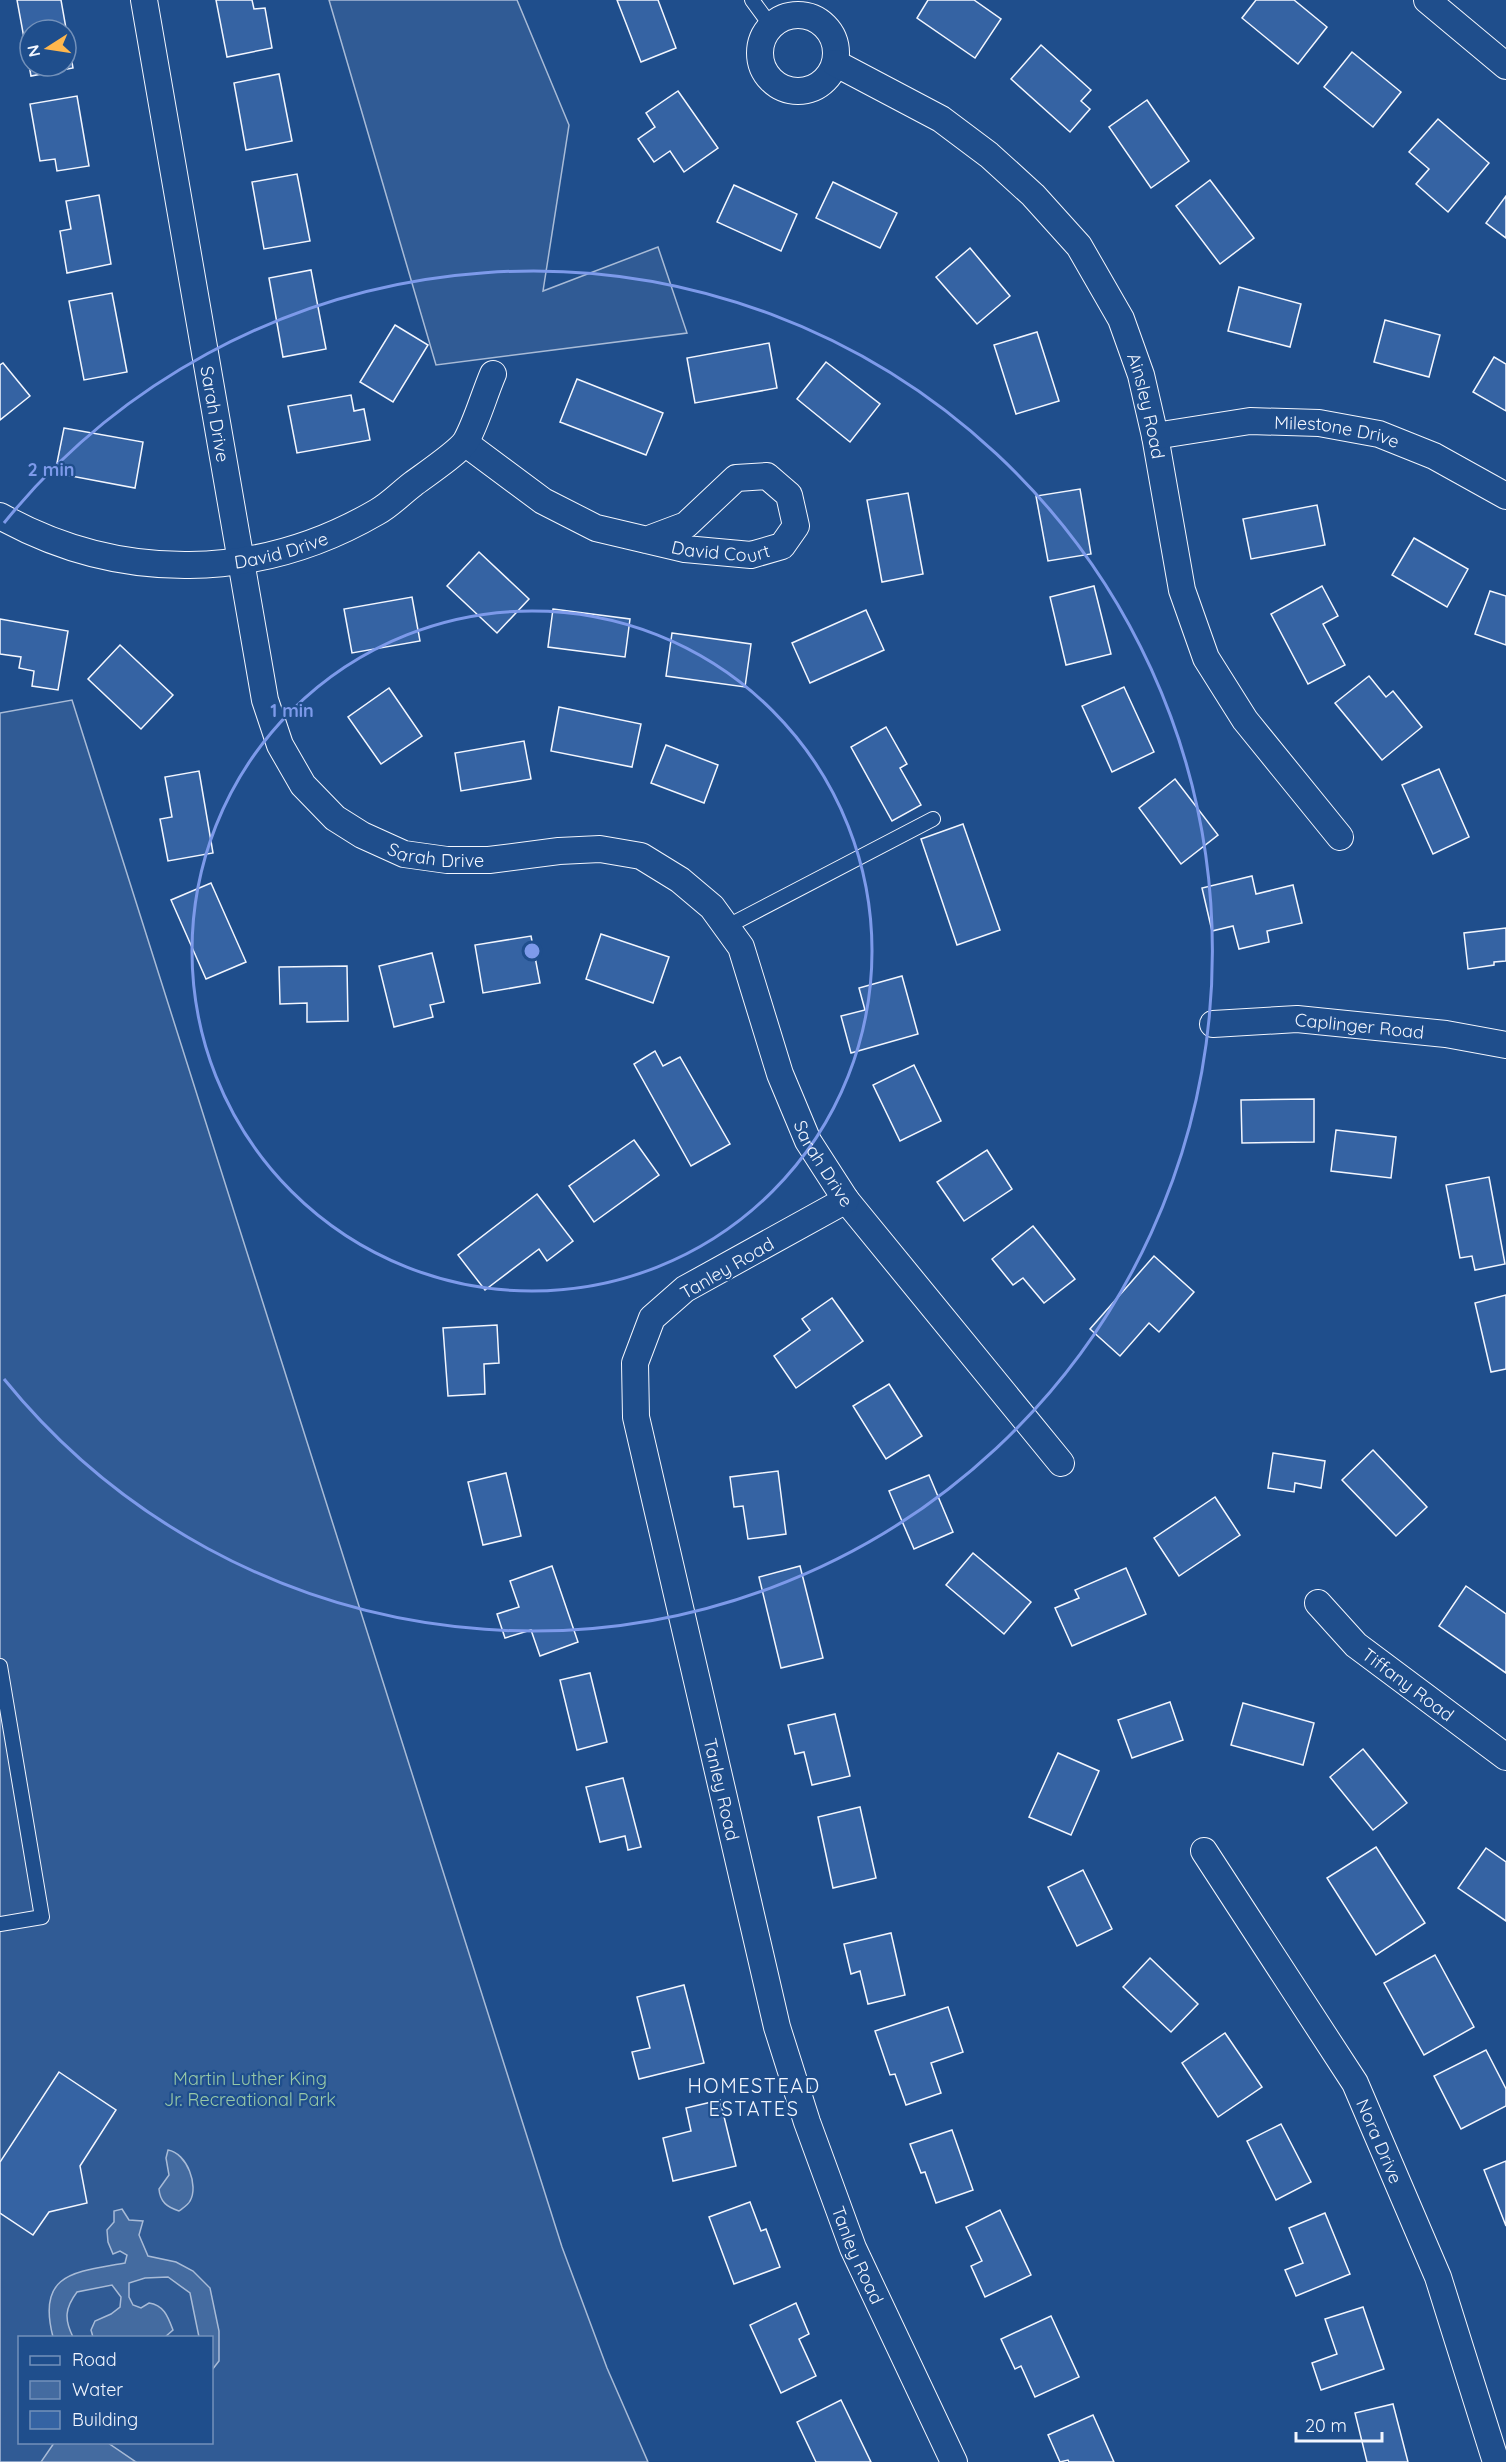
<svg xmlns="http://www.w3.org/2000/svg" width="1506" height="2462" font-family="Quicksand,sans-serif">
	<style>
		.built { fill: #305b95; stroke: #a8bbd7; stroke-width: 1.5; fill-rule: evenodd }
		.water { fill: #446ba0; stroke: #a8bbd7; stroke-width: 1.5 }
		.building { fill: #3563a3; stroke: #f2f6ff; stroke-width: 1.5; fill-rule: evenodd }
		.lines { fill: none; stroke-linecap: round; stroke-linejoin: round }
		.service-casing { stroke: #f2f6ff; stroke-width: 16 }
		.minor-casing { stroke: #f2f6ff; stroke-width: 28 }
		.service { stroke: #1f4e8c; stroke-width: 14 }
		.minor { stroke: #1f4e8c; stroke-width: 26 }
		.ring { fill: none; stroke: #7d9aea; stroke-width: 3 }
		.labels { text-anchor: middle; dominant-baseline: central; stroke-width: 4.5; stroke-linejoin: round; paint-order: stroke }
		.street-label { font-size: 18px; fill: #f2f6ff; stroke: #1f4e8c }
		.park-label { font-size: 18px; fill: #97c8a6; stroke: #1f4e8c }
		.neighbourhood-label { font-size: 20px; letter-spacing: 1.5px; fill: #f2f6ff; stroke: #1f4e8c }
		.centre { fill: #7d9aea; stroke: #1f4e8c; stroke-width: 3 }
		.ring-label { font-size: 18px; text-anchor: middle; font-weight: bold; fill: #7d9aea; stroke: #1f4e8c; stroke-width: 4.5; stroke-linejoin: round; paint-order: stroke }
	</style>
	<rect width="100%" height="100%" fill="#1f4e8c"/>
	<g class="built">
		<path d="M 329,0 L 517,0 L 569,125 L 543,291 L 658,247 L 687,333 L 436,365 Z"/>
		<path d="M 72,700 L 562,2247 L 607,2368 L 648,2462 L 0,2462 L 0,713 ZM 20,2338 L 212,2338 L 212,2442 L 20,2442 Z"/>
	</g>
	<g class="water">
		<path d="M 168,2150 C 187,2153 199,2186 190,2201 C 188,2205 183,2208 179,2211 C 167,2207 160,2202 159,2189 L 169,2175 L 166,2158 Z"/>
		<path d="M 122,2209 L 129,2220 L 143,2221 L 139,2235 L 148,2256 L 176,2262 L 193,2271 L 210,2288 L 219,2331 L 219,2361 L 212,2370 L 212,2338 L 199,2337 L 190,2293 L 168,2277 L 145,2278 L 129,2283 L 129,2297 L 133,2305 L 141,2308 L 149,2303 C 164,2305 168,2317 173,2330 L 165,2337 L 93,2337 L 91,2330 L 95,2321 L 111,2314 L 120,2307 L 121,2297 L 112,2285 L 77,2292 C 65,2308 64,2319 73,2337 L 53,2337 C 36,2272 76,2272 125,2263 L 127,2255 L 120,2251 L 113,2254 L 108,2242 L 107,2230 L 114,2222 L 114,2211 Z"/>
		<path d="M 54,2443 L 108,2443 L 136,2462 L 41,2462 Z"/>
	</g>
	<g class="building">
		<path d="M 17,0 L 61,0 L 73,68 L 31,76 ZM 30,30 L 66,30 L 66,66 L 30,66 Z"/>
		<path d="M 216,0 L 252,0 L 254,9 L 265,8 L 272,48 L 227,57 Z"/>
		<path d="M 617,0 L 658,0 L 676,48 L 641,62 Z"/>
		<path d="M 928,0 L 974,0 L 1001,19 L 975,58 L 917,18 Z"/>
		<path d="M 1256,0 L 1294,0 L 1327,27 L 1298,64 L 1242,18 Z"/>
		<path d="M 1041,45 L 1091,90 L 1081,101 L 1090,109 L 1070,132 L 1011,79 Z"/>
		<path d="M 1352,52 L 1401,92 L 1373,127 L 1324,87 Z"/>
		<path d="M 279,74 L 292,141 L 246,150 L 234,83 Z"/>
		<path d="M 678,91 L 718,148 L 684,172 L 670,151 L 654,162 L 638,139 L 655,127 L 646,113 Z"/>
		<path d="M 77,96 L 89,166 L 57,171 L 55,159 L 40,161 L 30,104 Z"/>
		<path d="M 1147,100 L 1189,161 L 1151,188 L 1109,127 Z"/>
		<path d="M 1438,119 L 1489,163 L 1448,212 L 1416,184 L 1429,169 L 1409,152 Z"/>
		<path d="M 297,174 L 310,241 L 264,249 L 252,182 Z"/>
		<path d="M 1210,180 L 1254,238 L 1220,264 L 1176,206 Z"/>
		<path d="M 833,182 L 897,213 L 880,248 L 816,218 Z"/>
		<path d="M 734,185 L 797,214 L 781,251 L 717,222 Z"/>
		<path d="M 99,195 L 111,264 L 67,273 L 60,231 L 71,229 L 66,201 Z"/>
		<path d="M 1506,196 L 1506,238 L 1486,223 Z"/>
		<path d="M 970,248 L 1010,296 L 977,324 L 936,277 Z"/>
		<path d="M 311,270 L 326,349 L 283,357 L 269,278 Z"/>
		<path d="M 1239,287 L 1301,304 L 1290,347 L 1228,331 Z"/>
		<path d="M 112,293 L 127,372 L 84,380 L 69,301 Z"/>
		<path d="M 1385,320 L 1440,335 L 1429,377 L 1374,362 Z"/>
		<path d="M 395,325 L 428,345 L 393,402 L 360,382 Z"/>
		<path d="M 1037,332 L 1059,401 L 1016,414 L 994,345 Z"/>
		<path d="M 769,343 L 777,388 L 695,403 L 687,358 Z"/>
		<path d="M 1494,357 L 1506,364 L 1506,411 L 1473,392 Z"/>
		<path d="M 826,362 L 880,404 L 850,442 L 797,399 Z"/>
		<path d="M 3,363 L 30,396 L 0,420 L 0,365 Z"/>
		<path d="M 577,379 L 663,413 L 646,455 L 560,422 Z"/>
		<path d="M 351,395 L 354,411 L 364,409 L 370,440 L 297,453 L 288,406 Z"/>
		<path d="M 64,428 L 143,442 L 135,488 L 55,473 Z"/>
		<path d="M 1080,489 L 1091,554 L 1048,561 L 1036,496 Z"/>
		<path d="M 908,493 L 923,574 L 882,582 L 867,500 Z"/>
		<path d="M 1317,505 L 1325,545 L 1251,559 L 1243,519 Z"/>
		<path d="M 1414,538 L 1468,569 L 1447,607 L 1392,575 Z"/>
		<path d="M 479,552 L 529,599 L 497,633 L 447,586 Z"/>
		<path d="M 1094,586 L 1111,654 L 1066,665 L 1050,597 Z"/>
		<path d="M 1322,586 L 1338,616 L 1323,624 L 1345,665 L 1308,684 L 1271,614 Z"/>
		<path d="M 1490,591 L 1506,596 L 1506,645 L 1475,634 Z"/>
		<path d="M 412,597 L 420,641 L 352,653 L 344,609 Z"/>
		<path d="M 553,609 L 630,619 L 625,657 L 548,647 Z"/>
		<path d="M 866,610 L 884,650 L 810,683 L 792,643 Z"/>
		<path d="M 0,619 L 68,631 L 58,690 L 32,686 L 34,671 L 19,668 L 21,657 L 0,654 Z"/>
		<path d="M 672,633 L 751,644 L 745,687 L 666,676 Z"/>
		<path d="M 120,645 L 173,695 L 141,729 L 88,679 Z"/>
		<path d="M 1369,676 L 1386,697 L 1393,691 L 1422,727 L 1382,760 L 1335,703 Z"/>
		<path d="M 1124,687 L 1154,752 L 1112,772 L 1082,706 Z"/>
		<path d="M 389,688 L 422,736 L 381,764 L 348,717 Z"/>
		<path d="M 559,707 L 641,724 L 632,767 L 551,751 Z"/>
		<path d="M 886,727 L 907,764 L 900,768 L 921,805 L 892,821 L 851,747 Z"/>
		<path d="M 524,741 L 531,779 L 461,791 L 455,753 Z"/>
		<path d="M 666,745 L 718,765 L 704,803 L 651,783 Z"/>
		<path d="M 1439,769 L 1469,837 L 1433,854 L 1402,785 Z"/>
		<path d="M 199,771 L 213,853 L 168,861 L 160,819 L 172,817 L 165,777 Z"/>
		<path d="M 1175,779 L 1218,835 L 1181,864 L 1139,808 Z"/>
		<path d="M 963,824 L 1000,930 L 957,945 L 921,839 Z"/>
		<path d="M 1252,876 L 1256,894 L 1293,885 L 1302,923 L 1267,931 L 1269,942 L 1239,949 L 1233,926 L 1212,931 L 1202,888 Z"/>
		<path d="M 211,883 L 246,962 L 206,979 L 171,900 Z"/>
		<path d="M 1506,928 L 1506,961 L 1494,962 L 1494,965 L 1468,969 L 1464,933 Z"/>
		<path d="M 601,934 L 669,957 L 653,1003 L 586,979 Z"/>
		<path d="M 531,936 L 540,983 L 483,993 L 475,945 Z"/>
		<path d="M 432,953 L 444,1002 L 430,1005 L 433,1017 L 394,1027 L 379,966 Z"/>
		<path d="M 347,966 L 348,1021 L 307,1022 L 307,1003 L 280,1004 L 279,967 Z"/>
		<path d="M 902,976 L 918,1034 L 851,1053 L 841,1016 L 865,1010 L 859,988 Z"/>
		<path d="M 655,1051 L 663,1066 L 680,1057 L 730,1144 L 691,1166 L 634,1064 Z"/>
		<path d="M 914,1065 L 941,1121 L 900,1141 L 873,1085 Z"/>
		<path d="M 1314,1099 L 1314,1142 L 1242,1143 L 1241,1100 Z"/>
		<path d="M 1336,1130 L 1396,1137 L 1391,1178 L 1331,1171 Z"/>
		<path d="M 634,1140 L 659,1175 L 594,1222 L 569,1186 Z"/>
		<path d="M 987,1150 L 1012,1189 L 964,1221 L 937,1182 Z"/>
		<path d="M 1489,1177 L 1505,1264 L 1475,1270 L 1472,1256 L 1460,1258 L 1446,1185 Z"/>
		<path d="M 537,1194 L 573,1241 L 547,1261 L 539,1249 L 485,1290 L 458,1255 Z"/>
		<path d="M 1033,1226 L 1075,1279 L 1044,1303 L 1023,1278 L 1013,1285 L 992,1259 Z"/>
		<path d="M 1154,1256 L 1194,1292 L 1159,1332 L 1149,1323 L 1120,1356 L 1090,1329 Z"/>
		<path d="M 1506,1295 L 1506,1369 L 1491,1372 L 1475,1303 Z"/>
		<path d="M 832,1298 L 863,1341 L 796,1388 L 774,1356 L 810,1330 L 802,1319 Z"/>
		<path d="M 497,1325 L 499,1363 L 484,1364 L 485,1394 L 448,1396 L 443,1328 Z"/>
		<path d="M 889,1384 L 922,1436 L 886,1459 L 853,1406 Z"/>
		<path d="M 1373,1450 L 1427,1507 L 1396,1536 L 1342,1480 Z"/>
		<path d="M 1273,1453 L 1325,1461 L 1321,1488 L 1295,1483 L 1294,1492 L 1268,1488 Z"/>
		<path d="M 778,1471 L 786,1534 L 748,1539 L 743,1506 L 734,1507 L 730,1477 Z"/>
		<path d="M 506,1473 L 521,1536 L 483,1545 L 468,1482 Z"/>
		<path d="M 929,1475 L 953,1532 L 914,1549 L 889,1491 Z"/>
		<path d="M 1215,1497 L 1240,1535 L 1179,1576 L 1154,1538 Z"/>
		<path d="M 973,1553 L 1031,1602 L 1004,1634 L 946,1585 Z"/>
		<path d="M 552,1566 L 578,1642 L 540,1656 L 531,1630 L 505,1638 L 497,1614 L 519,1607 L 510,1581 Z"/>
		<path d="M 800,1566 L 823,1658 L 781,1668 L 759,1577 Z"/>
		<path d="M 1126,1568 L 1146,1614 L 1072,1646 L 1055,1608 L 1079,1598 L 1075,1590 Z"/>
		<path d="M 1466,1586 L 1506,1614 L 1506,1673 L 1439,1626 Z"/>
		<path d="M 590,1673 L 607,1742 L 577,1750 L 560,1680 Z"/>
		<path d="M 1170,1702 L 1183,1740 L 1132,1758 L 1118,1720 Z"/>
		<path d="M 1243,1703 L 1314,1723 L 1303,1765 L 1231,1745 Z"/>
		<path d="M 835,1714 L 850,1776 L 812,1785 L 804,1752 L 795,1754 L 788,1725 Z"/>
		<path d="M 1363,1749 L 1407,1803 L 1373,1830 L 1330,1777 Z"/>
		<path d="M 1058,1753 L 1099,1771 L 1071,1835 L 1029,1817 Z"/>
		<path d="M 623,1778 L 641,1847 L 628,1850 L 625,1836 L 600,1842 L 586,1787 Z"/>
		<path d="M 860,1807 L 876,1878 L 833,1888 L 818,1817 Z"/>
		<path d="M 1376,1847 L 1425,1923 L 1376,1955 L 1327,1878 Z"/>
		<path d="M 1486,1848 L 1506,1862 L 1506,1921 L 1458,1888 Z"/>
		<path d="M 1083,1870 L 1112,1929 L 1077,1946 L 1048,1887 Z"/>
		<path d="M 891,1933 L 905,1995 L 868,2004 L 860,1971 L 851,1974 L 844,1944 Z"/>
		<path d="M 1435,1955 L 1474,2027 L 1424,2055 L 1384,1983 Z"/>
		<path d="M 1150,1958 L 1198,2004 L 1171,2032 L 1123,1987 Z"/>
		<path d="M 684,1985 L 704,2063 L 639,2079 L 632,2052 L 650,2048 L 637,1997 Z"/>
		<path d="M 948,2007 L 963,2052 L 931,2063 L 941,2093 L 906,2105 L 895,2074 L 890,2075 L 875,2031 Z"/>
		<path d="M 1225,2033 L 1262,2087 L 1218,2117 L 1182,2063 Z"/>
		<path d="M 1486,2050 L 1506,2089 L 1506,2106 L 1461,2129 L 1434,2076 Z"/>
		<path d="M 59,2072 L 116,2110 L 80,2166 L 87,2203 L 49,2212 L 33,2235 L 0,2213 L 0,2162 Z"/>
		<path d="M 720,2100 L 736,2166 L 673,2181 L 663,2138 L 691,2131 L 686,2108 Z"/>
		<path d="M 1281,2124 L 1311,2182 L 1276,2200 L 1247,2141 Z"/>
		<path d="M 952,2130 L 973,2190 L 936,2203 L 925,2172 L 921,2173 L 910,2144 Z"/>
		<path d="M 1506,2161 L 1506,2226 L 1484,2170 Z"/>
		<path d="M 750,2202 L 761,2231 L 766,2229 L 780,2267 L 734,2284 L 709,2217 Z"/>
		<path d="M 1000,2210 L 1031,2275 L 985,2297 L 971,2266 L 982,2261 L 966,2227 Z"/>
		<path d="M 1325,2213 L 1350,2274 L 1296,2296 L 1285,2270 L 1303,2263 L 1289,2228 Z"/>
		<path d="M 796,2303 L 809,2334 L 799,2339 L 816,2376 L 781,2393 L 750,2325 Z"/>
		<path d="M 1363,2307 L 1384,2369 L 1321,2390 L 1312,2363 L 1337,2354 L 1325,2319 Z"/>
		<path d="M 1051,2316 L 1079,2377 L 1035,2397 L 1021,2366 L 1015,2369 L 1001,2339 Z"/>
		<path d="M 841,2400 L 871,2462 L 816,2462 L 797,2422 Z"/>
		<path d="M 1393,2404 L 1408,2462 L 1367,2462 L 1355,2413 Z"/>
		<path d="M 1093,2415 L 1114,2462 L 1069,2462 L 1068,2460 L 1060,2462 L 1048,2435 Z"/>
	</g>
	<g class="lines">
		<g class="service-casing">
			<g id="service">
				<path d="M 752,0 L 771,26"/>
				<path d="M 726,927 L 933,819"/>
				<path d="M 0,1666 L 42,1917 L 0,1924"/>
			</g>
		</g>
		<g class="minor-casing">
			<g id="minor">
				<path id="s1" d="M 144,0 L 265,700 L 280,745 L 303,785 L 335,818 L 362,835 L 404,854 L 447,860 L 489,860 L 559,851 L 600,849 L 641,856 L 680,880 L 712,907 L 741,947 L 780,1074 L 808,1141 L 846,1200 L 1061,1463"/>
				<path d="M 1427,0 L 1506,66"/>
				<circle cx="798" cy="53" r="38"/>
				<path id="s2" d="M 835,63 L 941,119 L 989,155 L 1033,195 L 1079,246 L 1121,319 L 1141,375 L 1155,436 L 1182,590 L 1206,658 L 1245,720 L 1340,837"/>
				<path id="s3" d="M 1155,436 L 1250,421 L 1319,423 L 1379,434 L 1434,456 L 1506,496"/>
				<path id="s4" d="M 465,443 L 543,501 L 596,528 L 685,549 L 751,555 L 782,546 L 796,526 L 789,495 L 767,476 L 736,478 L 686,525 L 646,540"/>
				<path id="s5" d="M 0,516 C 120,583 259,581 377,512 C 390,505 401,493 413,484 C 425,475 459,452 466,441 C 477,421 484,395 493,374"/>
				<path id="s6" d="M 1213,1024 L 1297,1019 L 1446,1034 L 1506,1045"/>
				<path id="s7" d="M 846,1200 L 685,1289 L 652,1318 L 635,1363 L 636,1417 L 777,2027 L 807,2122 L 853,2248 L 954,2462"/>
				<path id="s8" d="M 1318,1603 L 1356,1645 L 1506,1757"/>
				<path id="s9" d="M 1204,1851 L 1355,2083 L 1438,2277 L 1496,2462"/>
			</g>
		</g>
		<use href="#service" class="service"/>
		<use href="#minor" class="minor"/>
	</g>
	<g class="ring">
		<circle cx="532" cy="951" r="340"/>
		<path d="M4 523A680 680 0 1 1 4 1379"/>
	</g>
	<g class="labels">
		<g class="street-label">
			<text stroke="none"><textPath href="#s2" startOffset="483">Ainsley Road</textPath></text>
			<text stroke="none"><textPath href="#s1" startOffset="420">Sarah Drive</textPath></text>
			<text stroke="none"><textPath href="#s3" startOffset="184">Milestone Drive</textPath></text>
			<text stroke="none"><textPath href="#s4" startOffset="284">David Court</textPath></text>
			<text stroke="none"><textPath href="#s5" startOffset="291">David Drive</textPath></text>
			<text stroke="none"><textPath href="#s1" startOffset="960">Sarah Drive</textPath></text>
			<text stroke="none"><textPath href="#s6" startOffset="147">Caplinger Road</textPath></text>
			<text stroke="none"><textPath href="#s1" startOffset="1536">Sarah Drive</textPath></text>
			<text transform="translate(727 1268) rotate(-30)">Tanley Road</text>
			<text stroke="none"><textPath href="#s8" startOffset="122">Tiffany Road</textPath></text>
			<text stroke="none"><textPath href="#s7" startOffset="712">Tanley Road</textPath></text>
			<text stroke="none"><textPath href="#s9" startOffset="340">Nora Drive</textPath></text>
			<text stroke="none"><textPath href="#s7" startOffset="1198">Tanley Road</textPath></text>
		</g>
		<g class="park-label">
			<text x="250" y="2078">Martin Luther King<tspan x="250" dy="21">Jr. Recreational Park</tspan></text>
		</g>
		<g class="neighbourhood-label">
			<text x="754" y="2085">HOMESTEAD<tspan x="754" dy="23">ESTATES</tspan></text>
		</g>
	</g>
	<circle cx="532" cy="951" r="9" class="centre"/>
	<g class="ring-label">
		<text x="51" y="476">2 min</text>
		<text x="292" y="717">1 min</text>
	</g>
	<rect x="18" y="2336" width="195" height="108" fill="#1f4e8c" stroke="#7391ba" stroke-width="1.5"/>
	<rect x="30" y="2356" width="30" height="9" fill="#1f4e8c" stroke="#7391ba" stroke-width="1.5"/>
	<text x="72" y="2366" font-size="18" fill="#f2f6ff">Road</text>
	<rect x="30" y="2381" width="30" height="18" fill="#446ba0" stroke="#7391ba" stroke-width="1.5"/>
	<text x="72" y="2396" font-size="18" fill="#f2f6ff">Water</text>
	<rect x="30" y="2411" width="30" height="18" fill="#3563a3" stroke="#7391ba" stroke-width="1.5"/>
	<text x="72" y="2426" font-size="18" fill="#f2f6ff">Building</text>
	<g transform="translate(48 48) rotate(258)"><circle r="28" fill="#1f4e8c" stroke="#7391ba" stroke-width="1.5"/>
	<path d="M0-4.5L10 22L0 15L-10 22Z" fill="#ffb74d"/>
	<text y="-9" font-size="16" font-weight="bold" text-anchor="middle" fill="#f2f6ff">N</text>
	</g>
	<path d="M1296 2432v9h86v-9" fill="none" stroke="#f2f6ff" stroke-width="3"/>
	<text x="1305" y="2432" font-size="18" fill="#f2f6ff" stroke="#1f4e8c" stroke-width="4.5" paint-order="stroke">20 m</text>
</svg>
